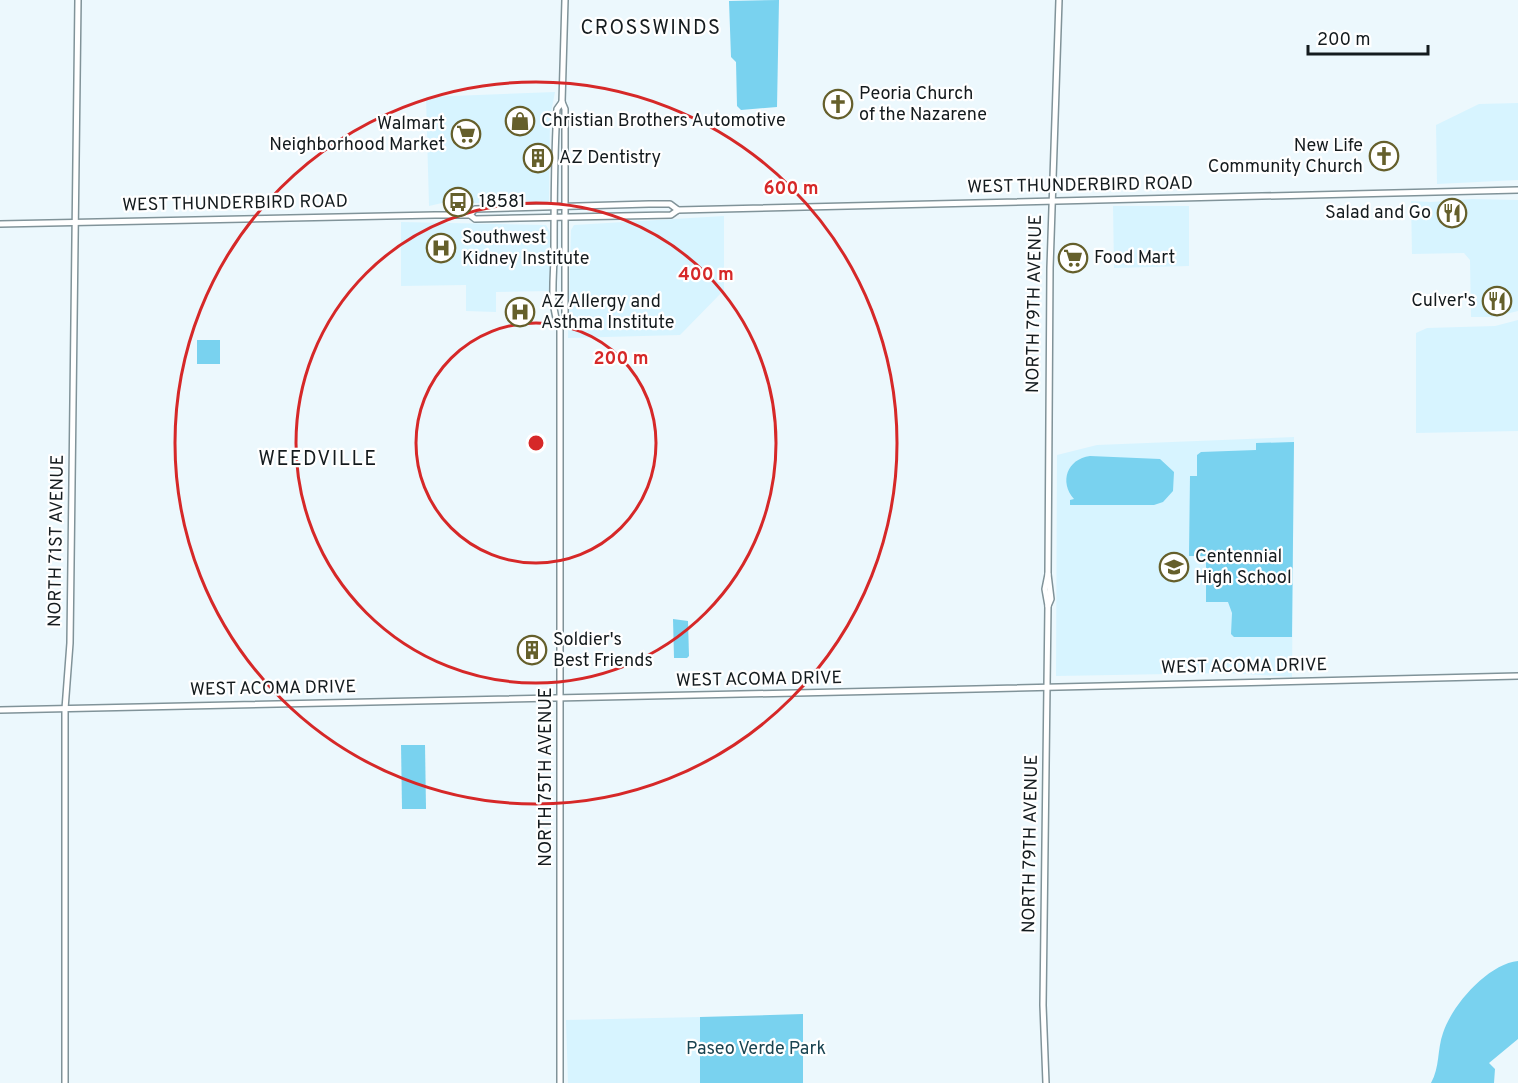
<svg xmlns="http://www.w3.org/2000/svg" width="1518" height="1083" font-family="Overpass,sans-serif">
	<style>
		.built { fill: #d7f4ff }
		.green { fill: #79d2ef }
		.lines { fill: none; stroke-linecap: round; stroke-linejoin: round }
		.secondary-casing { stroke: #809399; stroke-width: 8 }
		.secondary { stroke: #fff; stroke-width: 5 }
		.ring { fill: none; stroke: #d62828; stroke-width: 3 }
		.labels { text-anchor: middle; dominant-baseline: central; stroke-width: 4.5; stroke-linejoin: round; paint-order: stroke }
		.poi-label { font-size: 18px; fill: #141b1e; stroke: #fff; text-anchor: start }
		.street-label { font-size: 18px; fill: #141b1e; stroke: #fff }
		.park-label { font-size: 18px; fill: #194451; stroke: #fff }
		.neighbourhood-label { font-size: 20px; letter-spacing: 1.5px; fill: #141b1e; stroke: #fff }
		.centre { fill: #d62828; stroke: #fff; stroke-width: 3 }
		.ring-label { font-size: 18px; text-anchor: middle; font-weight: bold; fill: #d62828; stroke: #fff; stroke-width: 4.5; stroke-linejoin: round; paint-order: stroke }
	</style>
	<rect width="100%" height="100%" fill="#ecf8fd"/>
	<g class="built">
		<path d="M 555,92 L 550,118 L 549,201 L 544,203 L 442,203 L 429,206 L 426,97 Z"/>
		<path d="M 1518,103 L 1518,180 L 1437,184 L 1436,125 L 1479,104 Z"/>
		<path d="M 1472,199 L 1518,200 L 1518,311 L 1493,317 L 1471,317 L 1470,260 L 1464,253 L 1412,254 L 1411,201 L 1431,202 Z"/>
		<path d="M 1113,206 L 1189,206 L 1189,266 L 1114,268 Z"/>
		<path d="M 724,216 L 724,290 L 680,335 L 568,338 L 571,230 L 574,225 Z"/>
		<path d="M 401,222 L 546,225 L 550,232 L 550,291 L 496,292 L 496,312 L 466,311 L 466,285 L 401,286 Z"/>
		<path d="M 1518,320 L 1518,431 L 1416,433 L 1416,333 L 1427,328 L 1495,326 Z"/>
		<path d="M 1294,437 L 1292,677 L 1229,673 L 1056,676 L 1057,455 L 1097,445 Z"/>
		<path d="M 700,1017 L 700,1083 L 568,1083 L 566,1020 Z"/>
	</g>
	<g class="green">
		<path d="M 779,0 L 777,107 L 741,110 L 737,106 L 736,62 L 731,57 L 729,1 Z"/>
		<rect x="197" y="340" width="23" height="24"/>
		<path d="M 1294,442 L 1292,637 L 1234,637 L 1231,634 L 1232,613 L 1228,602 L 1206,602 L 1206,558 L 1227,556 L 1189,556 L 1190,476 L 1197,476 L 1197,455 L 1201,452 L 1256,450 L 1256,443 Z"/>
		<path d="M 1090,456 L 1160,459 L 1174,472 L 1173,491 L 1163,502 L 1154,505 L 1070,505 L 1070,500 L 1074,499 C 1059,482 1067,459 1090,456 Z"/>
		<path d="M 673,619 L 688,621 L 689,656 L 687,658 L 674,658 Z"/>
		<path d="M 401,745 L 425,745 L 426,809 L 402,809 Z"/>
		<path d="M 1518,961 L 1518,1039 L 1489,1063 L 1495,1069 L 1494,1083 L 1431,1083 C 1440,1067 1437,1050 1443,1033 C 1452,1005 1488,964 1518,961 Z"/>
		<path d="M 803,1014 L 803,1083 L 700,1083 L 700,1017 Z"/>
	</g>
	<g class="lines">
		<g class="secondary-casing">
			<g id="secondary">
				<path d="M 470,215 L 475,209 L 649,204 L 670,204 L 678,210"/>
				<path d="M 0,224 L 435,215 L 470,215 L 475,219 L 671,215 L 678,210 L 1518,190"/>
				<path d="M 560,328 L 565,319 L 565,109 L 562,102 L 565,0"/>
				<path d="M 1048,606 L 1051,599 L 1048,574"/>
				<path d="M 0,710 C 506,703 1012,687 1518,676"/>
				<path d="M 65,1083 L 65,709 L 70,643 L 78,0"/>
				<path d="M 560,1083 L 560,328 C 549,307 554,277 554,254 C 554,205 554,157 557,109 L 562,102"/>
				<path d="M 1046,1083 L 1043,1005 L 1048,606 L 1045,589 L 1048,574 L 1050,268 L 1059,0"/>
			</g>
		</g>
		<use href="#secondary" class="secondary"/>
	</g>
	<g class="ring">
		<circle cx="536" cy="443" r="120"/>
		<circle cx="536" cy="443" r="240"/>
		<circle cx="536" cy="443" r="361"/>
	</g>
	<defs>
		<g id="church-ring" transform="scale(1.5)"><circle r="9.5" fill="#fff" stroke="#655f2b" stroke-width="1.5"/><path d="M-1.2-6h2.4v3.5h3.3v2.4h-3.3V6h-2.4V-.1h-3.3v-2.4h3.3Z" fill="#655f2b"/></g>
		<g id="shop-ring" transform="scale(1.5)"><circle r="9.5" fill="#fff" stroke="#655f2b" stroke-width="1.5"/><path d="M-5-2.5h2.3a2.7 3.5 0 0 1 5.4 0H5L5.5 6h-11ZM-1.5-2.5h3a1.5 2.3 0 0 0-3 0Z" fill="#655f2b"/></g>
		<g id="supermarket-ring" transform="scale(1.5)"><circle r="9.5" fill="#fff" stroke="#655f2b" stroke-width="1.5"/><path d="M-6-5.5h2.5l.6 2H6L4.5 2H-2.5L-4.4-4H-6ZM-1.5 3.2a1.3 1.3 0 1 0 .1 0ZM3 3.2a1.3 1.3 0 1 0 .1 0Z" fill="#655f2b"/></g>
		<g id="building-ring" transform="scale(1.5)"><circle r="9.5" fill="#fff" stroke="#655f2b" stroke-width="1.5"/><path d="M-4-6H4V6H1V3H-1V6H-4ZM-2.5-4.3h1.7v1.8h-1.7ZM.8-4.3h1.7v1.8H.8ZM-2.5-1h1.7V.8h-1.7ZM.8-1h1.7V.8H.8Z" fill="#655f2b"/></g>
		<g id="bus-ring" transform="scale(1.5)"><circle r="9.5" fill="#fff" stroke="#655f2b" stroke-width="1.5"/><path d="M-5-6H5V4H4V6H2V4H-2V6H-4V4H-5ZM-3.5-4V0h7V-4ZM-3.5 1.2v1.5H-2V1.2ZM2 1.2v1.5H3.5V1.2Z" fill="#655f2b"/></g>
		<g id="restaurant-ring" transform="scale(1.5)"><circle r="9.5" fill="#fff" stroke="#655f2b" stroke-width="1.5"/><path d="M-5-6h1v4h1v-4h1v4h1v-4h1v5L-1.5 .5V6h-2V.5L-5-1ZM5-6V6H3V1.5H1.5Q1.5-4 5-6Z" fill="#655f2b"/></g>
		<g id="hospital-ring" transform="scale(1.5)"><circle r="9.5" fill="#fff" stroke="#655f2b" stroke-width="1.5"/><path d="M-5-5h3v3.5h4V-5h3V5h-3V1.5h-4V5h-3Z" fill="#655f2b"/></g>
		<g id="school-ring" transform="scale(1.5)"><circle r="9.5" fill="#fff" stroke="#655f2b" stroke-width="1.5"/><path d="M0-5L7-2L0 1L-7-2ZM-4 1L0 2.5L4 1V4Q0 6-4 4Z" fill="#655f2b"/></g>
	</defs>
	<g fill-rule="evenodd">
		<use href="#church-ring" x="838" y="104"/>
		<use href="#shop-ring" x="520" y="121"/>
		<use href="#supermarket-ring" x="466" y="134"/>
		<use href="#church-ring" x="1384" y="156"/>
		<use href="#building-ring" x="538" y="158"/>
		<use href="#bus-ring" x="458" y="202"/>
		<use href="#restaurant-ring" x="1452" y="213"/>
		<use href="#hospital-ring" x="441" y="248"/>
		<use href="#supermarket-ring" x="1073" y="258"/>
		<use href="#restaurant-ring" x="1497" y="301"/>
		<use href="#hospital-ring" x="520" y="312"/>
		<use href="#school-ring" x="1174" y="567"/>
		<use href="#building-ring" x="532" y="650"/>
	</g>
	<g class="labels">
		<g class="poi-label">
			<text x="859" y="94">Peoria Church<tspan x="859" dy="21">of the Nazarene</tspan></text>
			<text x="541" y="121">Christian Brothers Automotive</text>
			<text x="445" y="124" text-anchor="end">Walmart<tspan x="445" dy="21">Neighborhood Market</tspan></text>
			<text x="1363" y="146" text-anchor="end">New Life<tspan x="1363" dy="21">Community Church</tspan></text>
			<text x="559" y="158">AZ Dentistry</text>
			<text x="479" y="202">18581</text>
			<text x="1431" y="213" text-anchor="end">Salad and Go</text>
			<text x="462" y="238">Southwest<tspan x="462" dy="21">Kidney Institute</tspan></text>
			<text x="1094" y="258">Food Mart</text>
			<text x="1476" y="301" text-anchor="end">Culver's</text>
			<text x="541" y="302">AZ Allergy and<tspan x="541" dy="21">Asthma Institute</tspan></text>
			<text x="1195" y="557">Centennial<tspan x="1195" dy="21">High School</tspan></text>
			<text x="553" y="640">Soldier's<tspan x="553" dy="21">Best Friends</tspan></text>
		</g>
		<g class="street-label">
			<text transform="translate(1080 186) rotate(-1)">WEST THUNDERBIRD ROAD</text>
			<text transform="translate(235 204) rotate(-1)">WEST THUNDERBIRD ROAD</text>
			<text transform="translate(1035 304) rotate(-89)">NORTH 79TH AVENUE</text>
			<text transform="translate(57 541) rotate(-89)">NORTH 71ST AVENUE</text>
			<text transform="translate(1244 667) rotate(-1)">WEST ACOMA DRIVE</text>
			<text transform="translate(759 680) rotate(-1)">WEST ACOMA DRIVE</text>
			<text transform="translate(273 689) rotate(-1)">WEST ACOMA DRIVE</text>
			<text transform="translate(546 777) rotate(-90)">NORTH 75TH AVENUE</text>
			<text transform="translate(1031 844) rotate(-89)">NORTH 79TH AVENUE</text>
		</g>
		<g class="park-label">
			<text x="756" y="1049">Paseo Verde Park</text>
		</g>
		<g class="neighbourhood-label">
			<text x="651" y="29">CROSSWINDS</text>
			<text x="318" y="460">WEEDVILLE</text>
		</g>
	</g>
	<circle cx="536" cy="443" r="9" class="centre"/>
	<g class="ring-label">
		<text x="791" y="194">600 m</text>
		<text x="706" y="280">400 m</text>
		<text x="621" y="364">200 m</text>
	</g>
	<path d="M1308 45v9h120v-9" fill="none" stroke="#141b1e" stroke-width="3"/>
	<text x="1317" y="45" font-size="18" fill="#141b1e" stroke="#ffffff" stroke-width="4.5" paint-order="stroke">200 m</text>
</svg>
